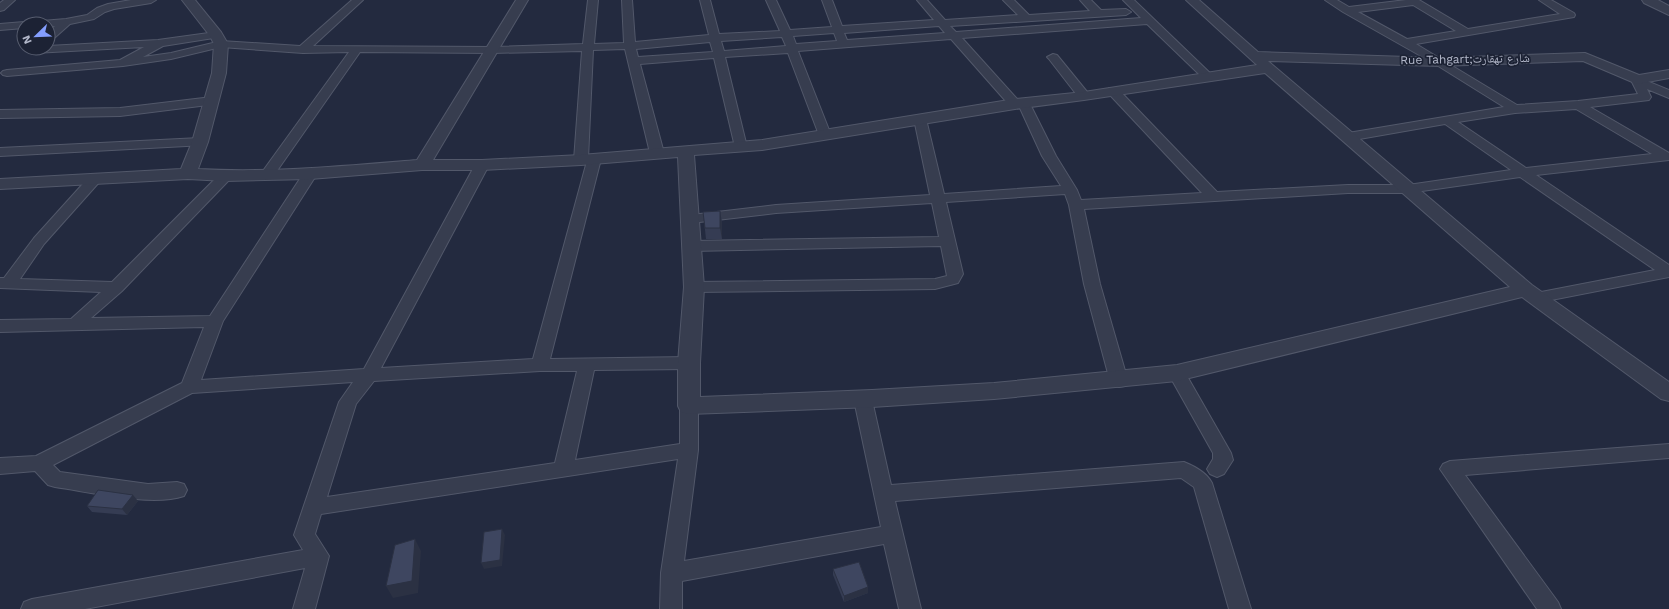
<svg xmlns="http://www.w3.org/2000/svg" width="1669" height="609" font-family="'Work Sans','Noto Naskh Arabic',sans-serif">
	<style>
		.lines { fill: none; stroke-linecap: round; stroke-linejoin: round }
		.minor-casing { stroke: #52586a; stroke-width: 2 }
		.tertiary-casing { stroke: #52586a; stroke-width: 2 }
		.minor { fill: #373d4f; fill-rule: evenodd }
		.tertiary { fill: #373d4f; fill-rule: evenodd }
		.wall { fill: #353c53 }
		.shaded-wall { fill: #2b3143 }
		.building { fill: #3e4660; stroke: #2b3143 }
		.labels { text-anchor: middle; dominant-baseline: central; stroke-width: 3.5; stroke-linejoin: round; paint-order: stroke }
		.far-street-label { font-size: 12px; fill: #b3b8ca; stroke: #1c2234 }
	</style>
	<rect width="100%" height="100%" fill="#232a3f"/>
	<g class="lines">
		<g class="minor-casing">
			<g id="minor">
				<path d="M 4,0 L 15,0 L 4,10 L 0,11 L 0,3 Z"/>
				<path d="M 131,0 L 156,0 L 151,3 L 114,9 L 105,12 L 94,19 L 70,24 L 52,40 L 48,41 L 48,32 L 55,26 L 48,27 L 48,24 L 37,24 L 42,21 L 66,19 L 87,15 L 97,8 L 108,4 Z"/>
				<path d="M 352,0 L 363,0 L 313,46 L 493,47 L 583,44 L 588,0 L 598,0 L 594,44 L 624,43 L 622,0 L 632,0 L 635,42 L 709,35 L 700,0 L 710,0 L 719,34 L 780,31 L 766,0 L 776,0 L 790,30 L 832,27 L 822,0 L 832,0 L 842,26 L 934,20 L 917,0 L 927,0 L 945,20 L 1018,15 L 1003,0 L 1014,0 L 1029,15 L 1090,11 L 1080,0 L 1091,0 L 1101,10 L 1126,9 L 1131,12 L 1126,15 L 950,26 L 956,32 L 1141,18 L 1123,0 L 1134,0 L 1211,74 L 1213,76 L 1211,78 L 1203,78 L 1147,24 L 962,38 L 1019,101 L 1024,99 L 1028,100 L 1056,156 L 1077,190 L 1081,200 L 1202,193 L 1109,94 L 1107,91 L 1109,88 L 1117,88 L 1217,192 L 1348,185 L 1408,185 L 1511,170 L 1445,124 L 1348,141 L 1343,140 L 1342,137 L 1343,134 L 1348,133 L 1504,107 L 1435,64 L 1343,12 L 1325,0 L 1337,0 L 1349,7 L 1406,0 L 1419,0 L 1468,29 L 1560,14 L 1539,0 L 1551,0 L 1574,13 L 1575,15 L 1574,17 L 1416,44 L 1517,105 L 1578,101 L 1638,94 L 1631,80 L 1633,78 L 1637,77 L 1669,90 L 1669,98 L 1647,89 L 1651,97 L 1649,100 L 1590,107 L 1669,153 L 1669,160 L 1536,175 L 1669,265 L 1669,277 L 1536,303 L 1530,302 L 1528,298 L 1530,294 L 1536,293 L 1655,270 L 1520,177 L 1408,193 L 1348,193 L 1084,209 L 1100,284 L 1128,381 L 1125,386 L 1119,387 L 1113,386 L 1110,381 L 1084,284 L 1069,205 L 1065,194 L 946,202 L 963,274 L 958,283 L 935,289 L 694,292 L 688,291 L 686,287 L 688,283 L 694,282 L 935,279 L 947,276 L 941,246 L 692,251 L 687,249 L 685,246 L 687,243 L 692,241 L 939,237 L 932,203 L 776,213 L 691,223 L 686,222 L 684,219 L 686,216 L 691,215 L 776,205 L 930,195 L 914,119 L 916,116 L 924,116 L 926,119 L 944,194 L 1061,186 L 1042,156 L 1019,106 L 1015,108 L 1011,107 L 951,39 L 798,51 L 831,135 L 829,138 L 821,138 L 819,135 L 788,53 L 725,57 L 747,147 L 746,150 L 736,150 L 735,147 L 714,58 L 640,64 L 664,153 L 662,156 L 652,156 L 650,153 L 625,49 L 593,50 L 588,159 L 589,156 L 599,156 L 601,159 L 550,359 L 689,357 L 695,359 L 698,363 L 695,367 L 689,369 L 594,370 L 575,460 L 680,444 L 680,406 L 683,401 L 689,399 L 695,401 L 698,406 L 698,450 L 684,561 L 881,527 L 854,400 L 857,395 L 863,393 L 869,395 L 872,400 L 891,485 L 1184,462 C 1194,466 1207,473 1212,483 L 1251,609 L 1229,609 L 1194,487 L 1181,478 L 895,501 L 921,609 L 899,609 L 884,544 L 682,581 L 682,609 L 660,609 L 661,573 L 678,459 L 321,514 L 315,534 L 329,556 L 315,609 L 293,609 L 305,568 L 85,609 L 21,609 L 24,602 L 32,599 L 303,550 L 294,535 L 339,402 L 353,382 L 192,393 L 53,465 L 60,472 L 148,484 L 177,482 L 184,484 L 187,490 L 184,496 C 152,507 90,492 55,487 L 48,485 L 35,471 L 0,474 L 0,458 L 36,456 L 182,383 L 204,327 L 0,332 L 0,320 L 71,319 L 101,292 L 0,288 L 0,278 L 4,278 L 34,238 L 90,176 L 100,176 L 102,179 L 44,244 L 20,279 L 112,282 L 221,173 L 231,173 L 233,176 L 122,291 L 91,318 L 210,316 L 305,171 L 315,171 L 317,174 L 223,321 L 201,380 L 364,369 L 475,165 L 477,162 L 487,162 L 489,165 L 381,368 L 533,359 L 587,161 L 581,164 L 576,163 L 574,160 L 582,51 L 493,53 L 360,52 L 272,178 L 262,178 L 260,175 L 349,52 L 303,53 L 221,47 L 171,59 L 123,66 L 7,76 L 3,75 L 1,73 L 3,71 L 7,70 L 120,60 L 144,47 L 34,53 L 28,50 L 30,48 L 48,48 L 48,46 L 158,40 L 216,32 L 221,35 L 220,37 L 163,46 L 143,57 L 171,53 L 221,41 L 300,46 ZM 1413,5 L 1456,31 L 1407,39 L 1358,12 ZM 939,26 L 945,33 L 847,40 L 844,33 ZM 834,33 L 837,41 L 796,44 L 793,36 ZM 782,37 L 786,46 L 724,51 L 721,41 ZM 710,42 L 713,52 L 638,57 L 636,49 ZM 1576,109 L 1652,154 L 1526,168 L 1458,122 L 1515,113 ZM 540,371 L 577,371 L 555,463 L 327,497 L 356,404 L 374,381 Z"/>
				<path d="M 24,22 L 29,24 L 24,24 L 24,28 L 0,30 L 0,24 Z"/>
				<path d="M 1053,54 L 1057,55 L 1088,93 L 1090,96 L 1088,99 L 1080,99 L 1049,59 L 1047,57 Z"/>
				<path d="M 212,97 L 216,98 L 218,101 L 216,104 L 120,116 L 0,118 L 0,110 L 120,108 Z"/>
				<path d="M 200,138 L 205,139 L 206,142 L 205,145 L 0,156 L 0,148 Z"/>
				<path d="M 1177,367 L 1183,369 L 1231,453 L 1233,460 L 1224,474 L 1217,477 L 1210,474 L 1207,469 L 1213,459 L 1213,453 L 1168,373 L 1171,369 Z"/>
				<path d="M 1669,444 L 1669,458 L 1465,475 L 1558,602 L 1561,609 L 1537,609 L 1440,469 L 1443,464 L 1450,461 Z"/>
			</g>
		</g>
		<g class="tertiary-casing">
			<g id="tertiary">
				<path d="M 182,0 L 195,0 L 221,32 L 228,44 L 226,73 L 208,142 L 198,169 C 271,173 344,166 417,160 L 516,0 L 528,0 L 433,160 L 482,160 L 581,155 L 762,140 L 1015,99 L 1084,92 L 1257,65 L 1186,0 L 1199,0 L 1258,52 L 1439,58 L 1585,53 L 1639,75 L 1669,70 L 1669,78 L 1637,84 L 1583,61 L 1439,66 L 1268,61 L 1532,285 L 1669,382 L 1669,401 L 1661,399 L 1522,297 L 1177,381 L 994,399 L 872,407 L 689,414 L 681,412 L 678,406 L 678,363 L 684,287 L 678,157 L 581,165 L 482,170 L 422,170 L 310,179 L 226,181 L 188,179 L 0,189 L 0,179 L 181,169 L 192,142 L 212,73 L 214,44 L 210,36 ZM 1265,73 L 1510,287 L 1177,365 L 994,383 L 872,390 L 700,397 L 700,363 L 704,287 L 694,155 L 762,150 L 1015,109 L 1084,100 Z"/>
				<path d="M 1642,0 L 1658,0 L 1669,6 L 1669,15 L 1644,3 Z"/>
			</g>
		</g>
		<use href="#minor" class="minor"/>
		<use href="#tertiary" class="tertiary"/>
	</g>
	<g class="wall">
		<path d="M 720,211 L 722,223 L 722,239 L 706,239 L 703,212 Z"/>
		<path d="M 138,501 L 127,515 L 92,512 L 87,506 Z"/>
		<path d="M 833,569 L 868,593 L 844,602 L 833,575 Z"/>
	</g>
	<g class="shaded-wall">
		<path d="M 720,211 L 722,223 L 722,239 L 720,228 Z"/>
		<path d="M 133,495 L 138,501 L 127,515 L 122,509 Z"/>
		<path d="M 502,529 L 505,535 L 502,566 L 484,569 L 481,563 Z"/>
		<path d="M 415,539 L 421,551 L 418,593 L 393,598 L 386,586 Z"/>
		<path d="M 868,587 L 868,593 L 844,602 L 844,596 Z"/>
	</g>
	<g class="building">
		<path d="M 720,211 L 720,228 L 705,228 L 703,212 Z"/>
		<path d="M 98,490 L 133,495 L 122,509 L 87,506 Z"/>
		<path d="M 502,529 L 500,560 L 481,563 L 484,532 Z"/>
		<path d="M 415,539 L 412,581 L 386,586 L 395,545 Z"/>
		<path d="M 859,562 L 868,587 L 844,596 L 833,569 Z"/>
	</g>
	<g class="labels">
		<g class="far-street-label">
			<text transform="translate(1465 59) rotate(-1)">Rue Tahgart;شارع تهقارت</text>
		</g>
	</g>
	<g transform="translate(36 36) rotate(247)"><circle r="19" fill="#1c2234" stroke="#585e70"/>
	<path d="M0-3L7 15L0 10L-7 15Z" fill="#849efe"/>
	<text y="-6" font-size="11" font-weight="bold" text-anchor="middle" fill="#b3b8ca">N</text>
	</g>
</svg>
